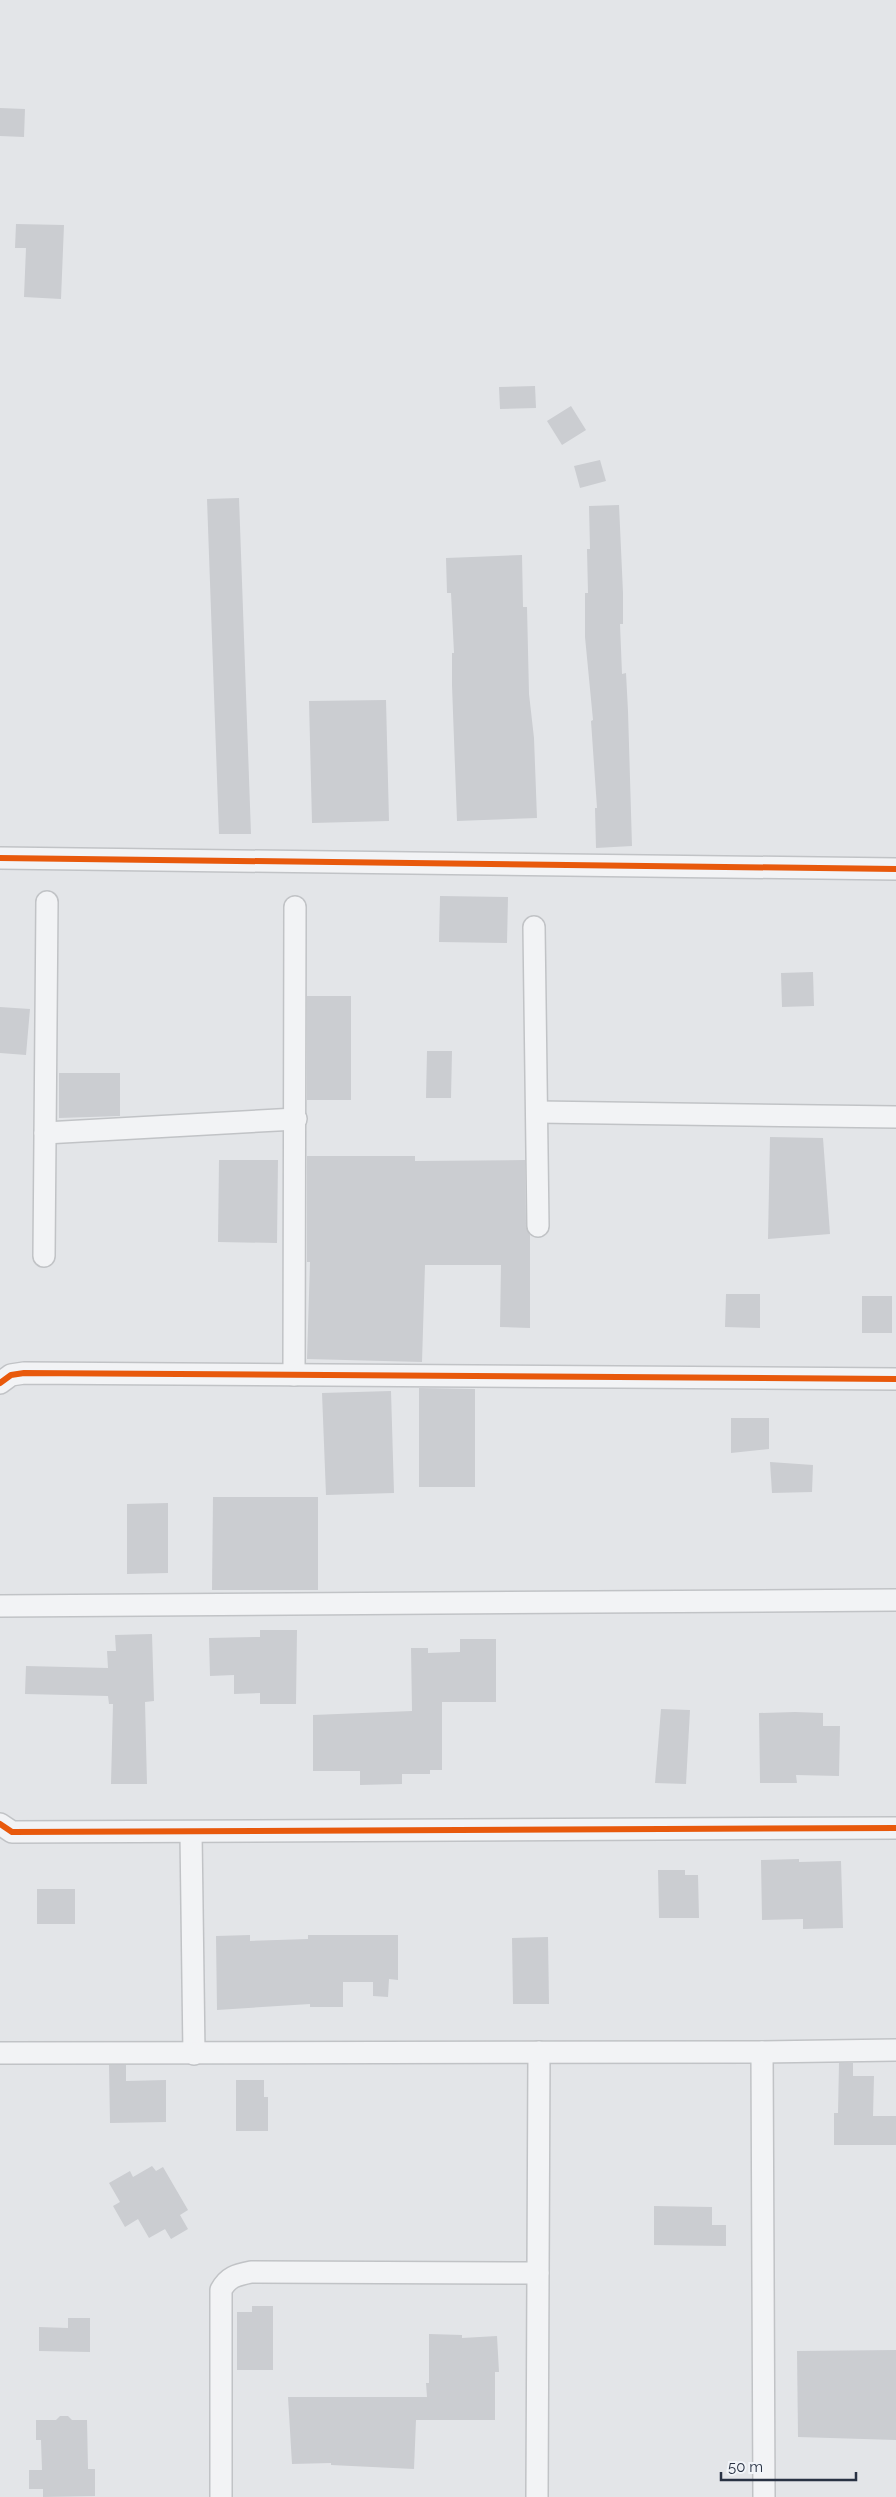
<svg xmlns="http://www.w3.org/2000/svg" width="896" height="2497" font-family="Raleway,sans-serif">
	<style>
		.building { fill: #cbcdd1 }
		.lines { fill: none; stroke-linecap: round; stroke-linejoin: round }
		.minor-casing { stroke: #c1c3c6; stroke-width: 24 }
		.minor { stroke: #f2f3f5; stroke-width: 21 }
		.cycleway-casing { stroke: #f1f4f8; stroke-width: 9 }
		.cycleway { stroke: #e8590c; stroke-width: 6 }
	</style>
	<rect width="100%" height="100%" fill="#e3e5e8"/>
	<g class="building">
		<path d="M 0,108 L 25,109 L 24,137 L 0,136 Z"/>
		<path d="M 16,224 L 64,225 L 61,299 L 24,297 L 26,248 L 15,248 Z"/>
		<path d="M 535,386 L 536,408 L 500,409 L 499,387 Z"/>
		<path d="M 571,406 L 586,430 L 562,445 L 547,421 Z"/>
		<path d="M 600,460 L 606,481 L 580,488 L 574,466 Z"/>
		<path d="M 239,498 L 251,834 L 219,834 L 207,499 Z"/>
		<path d="M 619,505 L 623,593 L 623,624 L 620,624 L 622,674 L 626,673 L 628,711 L 632,846 L 596,848 L 595,808 L 597,808 L 591,721 L 593,720 L 585,637 L 585,593 L 588,593 L 587,549 L 590,549 L 589,506 Z"/>
		<path d="M 522,555 L 523,607 L 527,607 L 529,694 L 534,738 L 537,818 L 457,821 L 452,685 L 452,653 L 454,653 L 451,593 L 447,593 L 446,558 Z"/>
		<path d="M 386,700 L 389,821 L 312,823 L 309,701 Z"/>
		<path d="M 440,896 L 508,897 L 507,943 L 439,942 Z"/>
		<path d="M 813,972 L 814,1006 L 782,1007 L 781,973 Z"/>
		<rect x="307" y="996" width="44" height="104"/>
		<path d="M 0,1007 L 30,1009 L 26,1055 L 0,1053 Z"/>
		<path d="M 427,1051 L 452,1051 L 451,1098 L 426,1098 Z"/>
		<path d="M 59,1073 L 120,1073 L 120,1116 L 59,1118 Z"/>
		<path d="M 770,1137 L 823,1138 L 830,1234 L 768,1239 Z"/>
		<path d="M 307,1156 L 415,1156 L 415,1161 L 525,1160 L 526,1226 L 530,1235 L 530,1328 L 500,1327 L 501,1265 L 425,1265 L 422,1362 L 307,1359 L 310,1262 L 307,1262 Z"/>
		<path d="M 219,1160 L 278,1160 L 277,1243 L 218,1242 Z"/>
		<path d="M 726,1294 L 760,1294 L 760,1328 L 725,1327 Z"/>
		<rect x="862" y="1296" width="30" height="37"/>
		<path d="M 419,1388 L 475,1389 L 475,1487 L 419,1487 Z"/>
		<path d="M 391,1391 L 394,1493 L 326,1495 L 322,1393 Z"/>
		<path d="M 731,1418 L 769,1418 L 769,1449 L 731,1453 Z"/>
		<path d="M 770,1462 L 813,1465 L 812,1492 L 772,1493 Z"/>
		<path d="M 213,1497 L 318,1497 L 318,1590 L 212,1590 Z"/>
		<path d="M 168,1503 L 168,1573 L 127,1574 L 127,1504 Z"/>
		<path d="M 260,1630 L 297,1630 L 296,1704 L 260,1704 L 260,1693 L 234,1694 L 234,1675 L 210,1676 L 209,1638 L 260,1637 Z"/>
		<path d="M 152,1634 L 154,1701 L 145,1702 L 147,1784 L 111,1784 L 113,1704 L 109,1704 L 108,1696 L 25,1694 L 26,1666 L 108,1668 L 107,1651 L 116,1651 L 115,1635 Z"/>
		<path d="M 460,1639 L 496,1639 L 496,1702 L 442,1702 L 442,1770 L 430,1770 L 430,1774 L 402,1774 L 402,1784 L 360,1785 L 360,1771 L 313,1771 L 313,1715 L 412,1711 L 411,1648 L 428,1648 L 428,1653 L 460,1652 Z"/>
		<path d="M 661,1709 L 690,1710 L 686,1784 L 655,1783 Z"/>
		<path d="M 795,1712 L 823,1713 L 823,1726 L 840,1726 L 839,1776 L 796,1775 L 797,1783 L 760,1783 L 759,1713 Z"/>
		<path d="M 799,1859 L 799,1862 L 841,1861 L 843,1928 L 803,1929 L 803,1919 L 762,1920 L 761,1860 Z"/>
		<path d="M 658,1870 L 685,1870 L 685,1875 L 698,1875 L 699,1918 L 659,1918 Z"/>
		<rect x="37" y="1889" width="38" height="35"/>
		<path d="M 250,1935 L 250,1941 L 308,1939 L 308,1935 L 398,1935 L 398,1980 L 389,1979 L 388,1997 L 373,1996 L 373,1982 L 343,1982 L 343,2007 L 310,2007 L 310,2004 L 217,2010 L 216,1936 Z"/>
		<path d="M 548,1937 L 549,2004 L 513,2004 L 512,1938 Z"/>
		<path d="M 839,2063 L 853,2063 L 853,2076 L 874,2076 L 873,2116 L 896,2116 L 896,2145 L 834,2145 L 834,2113 L 838,2113 Z"/>
		<path d="M 109,2065 L 126,2065 L 126,2081 L 166,2080 L 166,2122 L 110,2123 Z"/>
		<path d="M 236,2080 L 264,2080 L 264,2097 L 268,2097 L 268,2131 L 236,2131 Z"/>
		<path d="M 152,2166 L 156,2171 L 163,2167 L 188,2210 L 180,2215 L 188,2229 L 171,2239 L 165,2229 L 149,2238 L 138,2219 L 125,2227 L 113,2206 L 120,2202 L 109,2183 L 130,2171 L 133,2177 Z"/>
		<path d="M 654,2206 L 712,2207 L 712,2225 L 726,2225 L 726,2246 L 654,2245 Z"/>
		<path d="M 252,2306 L 273,2306 L 273,2370 L 237,2370 L 237,2312 L 252,2312 Z"/>
		<path d="M 68,2318 L 90,2318 L 90,2352 L 39,2351 L 39,2327 L 68,2328 Z"/>
		<path d="M 429,2334 L 462,2335 L 462,2338 L 497,2336 L 499,2372 L 495,2372 L 495,2420 L 416,2420 L 414,2469 L 331,2465 L 331,2463 L 292,2464 L 288,2397 L 427,2397 L 426,2383 L 429,2383 Z"/>
		<path d="M 896,2350 L 896,2440 L 798,2437 L 797,2351 Z"/>
		<path d="M 60,2416 L 68,2416 L 72,2420 L 87,2420 L 88,2469 L 95,2469 L 95,2496 L 43,2497 L 43,2489 L 29,2489 L 29,2470 L 42,2470 L 41,2440 L 36,2440 L 36,2420 L 56,2420 Z"/>
	</g>
	<g class="lines">
		<g class="minor-casing">
			<g id="minor">
				<path d="M 0,858 L 896,869"/>
				<path d="M 534,927 L 538,1226"/>
				<path d="M 538,1112 L 896,1117"/>
				<path d="M 45,1133 L 296,1119"/>
				<path d="M 44,1256 L 47,902"/>
				<path d="M 294,1375 L 295,907"/>
				<path d="M 0,1383 L 11,1375 L 24,1373 L 896,1379"/>
				<path d="M 0,1606 L 896,1600"/>
				<path d="M 0,1824 L 12,1832 L 896,1828"/>
				<path d="M 191,1833 L 194,2054"/>
				<path d="M 762,2052 L 764,2497"/>
				<path d="M 0,2053 L 762,2052 L 896,2050"/>
				<path d="M 221,2497 L 221,2290 C 228,2277 236,2275 251,2272 L 538,2273"/>
				<path d="M 537,2497 L 539,2052"/>
			</g>
		</g>
		<use href="#minor" class="minor"/>
		<g class="cycleway-casing">
			<g id="cycleway">
				<path d="M 0,858 L 896,869"/>
				<path d="M 0,1383 L 11,1375 L 24,1373 L 896,1379"/>
				<path d="M 0,1824 L 12,1832 L 896,1828"/>
			</g>
		</g>
		<use href="#cycleway" class="cycleway"/>
	</g>
	<path d="M721 2472v8h135v-8" fill="none" stroke="#293243" stroke-width="2.5"/>
	<text x="728" y="2472" font-size="15" fill="#293243" stroke="#f1f4f8" stroke-width="4" paint-order="stroke">50 m</text>
</svg>
